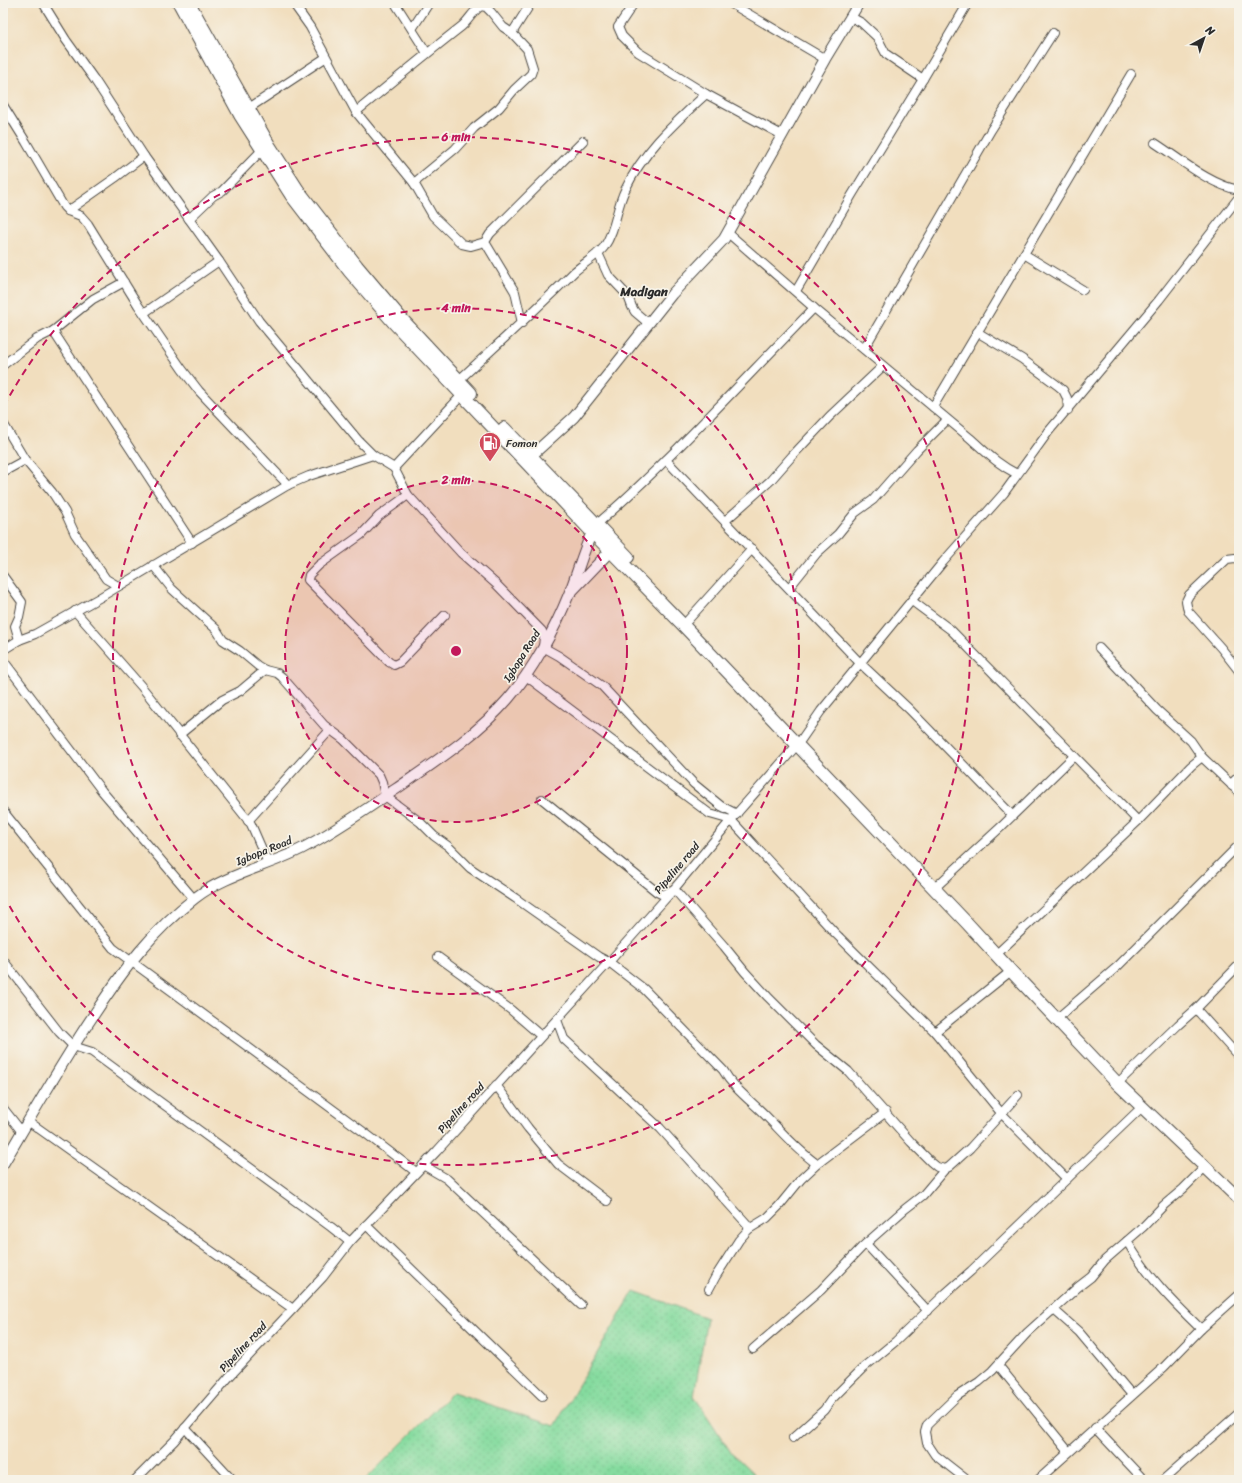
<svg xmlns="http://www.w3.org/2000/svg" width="1242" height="1483" font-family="Sriracha,sans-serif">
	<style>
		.grass { fill: url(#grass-dots); stroke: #588365 }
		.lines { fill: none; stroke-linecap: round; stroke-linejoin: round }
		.minor-casing { stroke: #494641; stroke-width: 10 }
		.tertiary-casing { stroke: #494641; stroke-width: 12 }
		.secondary-casing { stroke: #494641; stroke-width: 14 }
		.minor { stroke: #fff; stroke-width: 8 }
		.tertiary { stroke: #fff; stroke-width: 10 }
		.secondary { stroke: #fff; stroke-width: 12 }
		.ring { fill: none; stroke: #c2185b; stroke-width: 2; stroke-dasharray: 7 5 }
		.labels { text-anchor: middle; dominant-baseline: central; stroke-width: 3.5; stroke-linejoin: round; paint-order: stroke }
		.poi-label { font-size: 11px; fill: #2b2b2b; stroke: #f7f3e8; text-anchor: start }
		.street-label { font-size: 11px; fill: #2b2b2b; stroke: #f7f3e8 }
		.quarter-label { font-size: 13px; font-weight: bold; fill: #2b2b2b; stroke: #f7f3e8 }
		.centre { fill: #c2185b; stroke: #f7f3e8; stroke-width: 2 }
		.ring-label { font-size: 12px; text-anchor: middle; font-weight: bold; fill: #c2185b; stroke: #f7f3e8; stroke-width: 3.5; stroke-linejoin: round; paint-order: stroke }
	</style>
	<defs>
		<pattern id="grass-dots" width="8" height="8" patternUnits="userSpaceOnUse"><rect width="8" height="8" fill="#85db9f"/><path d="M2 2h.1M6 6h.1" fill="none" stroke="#73bc89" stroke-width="1.8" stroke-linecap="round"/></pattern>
	</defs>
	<rect width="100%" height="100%" fill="#f7f3e8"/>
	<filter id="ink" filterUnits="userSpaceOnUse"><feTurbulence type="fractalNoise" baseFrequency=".025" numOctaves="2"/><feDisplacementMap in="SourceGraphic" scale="8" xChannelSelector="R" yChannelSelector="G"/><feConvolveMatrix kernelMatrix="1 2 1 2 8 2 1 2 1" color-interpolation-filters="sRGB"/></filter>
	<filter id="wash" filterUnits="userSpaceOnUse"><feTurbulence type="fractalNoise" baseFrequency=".012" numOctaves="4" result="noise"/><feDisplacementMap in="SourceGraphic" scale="16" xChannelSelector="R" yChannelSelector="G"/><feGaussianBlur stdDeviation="0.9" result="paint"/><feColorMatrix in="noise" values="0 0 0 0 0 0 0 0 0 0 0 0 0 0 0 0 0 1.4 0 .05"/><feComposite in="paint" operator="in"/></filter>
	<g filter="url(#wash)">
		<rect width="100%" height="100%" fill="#f1debe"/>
		<path class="grass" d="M 634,1291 L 707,1318 L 694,1396 L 730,1451 L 760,1480 L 365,1480 L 453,1392 L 554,1426 Z"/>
	</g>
	<g filter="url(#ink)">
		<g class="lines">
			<g class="minor-casing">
				<g id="minor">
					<path d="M 43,3 L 66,40 L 94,79 L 144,156 L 219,261 L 259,321 L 358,440 L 373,455 L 394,468 L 408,495 L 461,553 L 496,584 L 542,631 L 544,637 L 543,647 L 559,656 L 602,686 L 694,784 L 721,806 L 737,814"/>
					<path d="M 293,3 L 310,27 L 356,112 L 414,183 L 433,216 L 462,244 L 471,246 L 485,242"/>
					<path d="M 395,3 L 427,53"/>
					<path d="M 634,3 L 618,27 L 622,36 L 638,52 L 706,94 L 782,135"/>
					<path d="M 730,3 L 825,59"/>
					<path d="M 851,17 L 862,23 L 877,37 L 886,54 L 923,79 L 968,3"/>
					<path d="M 412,29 L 429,3"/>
					<path d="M 512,33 L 531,3"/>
					<path d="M 3,105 L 26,142 L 64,207 L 68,211 L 81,216 L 88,224 L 138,305 L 182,369 L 199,391 L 288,485"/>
					<path d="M 249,108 L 325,58"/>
					<path d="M 356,112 C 391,83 426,54 462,26 C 469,20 473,11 481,6 L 486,7 L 491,12 L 503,27 L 512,33 L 527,49 L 533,68 L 531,74 L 514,90 L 499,108 L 474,128 L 455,149 L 414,183"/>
					<path d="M 1155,143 C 1180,159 1210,185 1239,190"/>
					<path d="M 68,211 L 115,178 L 144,156"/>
					<path d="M 189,219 L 213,196 L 222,191 L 262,150"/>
					<path d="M 728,233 L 814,308 L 970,438 C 987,453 997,464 1017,474"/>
					<path d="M 598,253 L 608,275 L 628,296 L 632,307 L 635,312 L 648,323"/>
					<path d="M 1024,254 L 1083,290"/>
					<path d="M 796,291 L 852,195 L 923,79"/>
					<path d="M 144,313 L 219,261"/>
					<path d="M 522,323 L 515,292 L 485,242 L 490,234 L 583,141"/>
					<path d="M 53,331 L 192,543"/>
					<path d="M 977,332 L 1022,359 L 1057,385 L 1063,390 L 1067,398 L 1068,410"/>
					<path d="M 864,349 L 991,130 L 1053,33"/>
					<path d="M 3,365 L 37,339 L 53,331 L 93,299 L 124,282"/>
					<path d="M 459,380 C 498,344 537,309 574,272 C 583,264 598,255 604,247 C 616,230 616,208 625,190 C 644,150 675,123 706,94"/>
					<path d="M 933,407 L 1131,74"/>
					<path d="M 3,423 L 25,460 L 52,492 L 65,512 L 75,534 L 106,579 L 118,586"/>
					<path d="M 666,460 L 860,663 L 909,709 L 1012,815"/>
					<path d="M 394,468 L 462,395"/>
					<path d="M 3,472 L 25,460"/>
					<path d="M 408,495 L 379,516 L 361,535 L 319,565 L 309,575 L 308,580 L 389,662 L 394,665 L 400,662 L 445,615"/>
					<path d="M 725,521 L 770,481 L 792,456 L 830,416 L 883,366"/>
					<path d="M 596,525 C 674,457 742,381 814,308"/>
					<path d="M 1239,559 L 1235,558 L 1227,559 L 1189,595 L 1186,601 L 1188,611 L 1221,648 L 1239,671"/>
					<path d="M 153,565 L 172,589 L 216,629 L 223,640 L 240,651 L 258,666 L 265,670 L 277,673 L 282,677 L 324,725 L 343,739 L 379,775 L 382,782 L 385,796 L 420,822 L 434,836 L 448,846 L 470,868 L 515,898 L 599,957 L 609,962 L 644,989 L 723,1070 C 733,1088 750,1100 765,1115 C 782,1132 797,1150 817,1164"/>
					<path d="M 3,576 L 22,602 L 19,617 L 15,626 L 19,640"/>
					<path d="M 789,588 L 817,553 L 838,534 L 855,513 L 873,500 L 917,450 L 947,420"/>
					<path d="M 912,601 L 951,630 L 1138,821"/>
					<path d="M 75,611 L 141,686 L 251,824 L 268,863"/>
					<path d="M 688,620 L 752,549"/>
					<path d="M 3,650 L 19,640 L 35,634 L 99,598 L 288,485 L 309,476 L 373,455"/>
					<path d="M 3,660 L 102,791 L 194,899"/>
					<path d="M 526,676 L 710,814 L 731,820 L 834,932 L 935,1032 L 1002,1114 L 1067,1179"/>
					<path d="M 179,735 L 222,700 L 240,691 L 265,670"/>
					<path d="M 801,740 L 821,711 L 943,562 L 1004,493 L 1049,431 L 1159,300 L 1239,197"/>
					<path d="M 1202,757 L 1239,792"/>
					<path d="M 1232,786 L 1234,781 L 1239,776"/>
					<path d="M 542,799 L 657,892 L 663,895 L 674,889 L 724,946 L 745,972 L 768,997 L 816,1045 L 848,1071 L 911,1142 L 931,1162 L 937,1167 L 945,1169"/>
					<path d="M 3,811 L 113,948 L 365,1133 L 416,1172"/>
					<path d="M 248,821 L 330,730"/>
					<path d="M 939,884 L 1002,826 L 1074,756"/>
					<path d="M 1001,950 L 1138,821 L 1191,766 L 1202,757 L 1191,741 L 1157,710 L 1099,648"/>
					<path d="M 438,957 L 511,1010 L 541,1036"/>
					<path d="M 3,960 L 59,1032 L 73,1046 L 92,1052 L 331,1227 L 350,1242"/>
					<path d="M 1196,1009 L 1239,1057"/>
					<path d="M 1061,1015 L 1118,966 L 1239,845"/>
					<path d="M 557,1020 L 564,1039 L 660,1128 L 747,1224 L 749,1229"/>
					<path d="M 935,1032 L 1011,971"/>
					<path d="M 1122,1079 L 1178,1025 L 1196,1009 L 1239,965"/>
					<path d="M 496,1085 L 528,1128 L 558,1164 L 607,1201"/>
					<path d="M 3,1108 L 22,1132"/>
					<path d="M 28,1121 L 293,1309"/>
					<path d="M 423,1165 L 447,1179 L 581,1305"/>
					<path d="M 366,1225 L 542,1396"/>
					<path d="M 1127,1241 C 1145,1274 1174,1303 1201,1329"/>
					<path d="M 866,1244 L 928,1311"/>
					<path d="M 709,1289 L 716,1276 L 739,1240 L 749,1229 L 767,1218 L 779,1206 L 801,1179 L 817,1164 L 886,1112"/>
					<path d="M 1053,1309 L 1079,1332 L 1132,1395"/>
					<path d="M 753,1349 L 821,1290 L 862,1247 L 905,1209 L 923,1195 L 945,1169 L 949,1167 L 970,1148 L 1018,1095"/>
					<path d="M 998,1365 L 1069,1452"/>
					<path d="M 185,1428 L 233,1480"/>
					<path d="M 1095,1428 L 1144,1480"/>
					<path d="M 793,1438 L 824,1410 L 831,1400 L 862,1369 L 896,1341 L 946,1293 L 971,1271 L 1142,1107"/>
					<path d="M 135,1480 L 174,1441 L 229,1377 L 323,1277 L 350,1242 L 437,1151 L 609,962 L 674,889 L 731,820 L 797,745"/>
					<path d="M 967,1480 L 935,1455 L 927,1443 L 925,1432 L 927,1425 L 957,1396 L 979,1382 L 992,1371 L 1027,1333 L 1078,1287 L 1091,1277 L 1105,1260 L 1143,1227 L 1164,1205 L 1183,1189 L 1205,1167"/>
					<path d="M 1038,1480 L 1164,1367 L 1201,1329 L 1239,1295"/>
					<path d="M 1163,1480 L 1239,1413"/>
				</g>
			</g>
			<g class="tertiary-casing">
				<g id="tertiary">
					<path d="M 531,456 L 574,417 L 672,294 L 724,239 L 825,59 L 859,3"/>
					<path d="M 571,592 L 615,546"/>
					<path d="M 3,1164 C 33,1113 62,1062 95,1013 C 124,969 152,931 195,898 C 226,874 266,867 301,849 C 334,832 365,810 396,789 C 435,762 477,735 508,699 C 533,670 555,629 569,594 C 578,572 584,547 595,526"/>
				</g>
			</g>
			<g class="secondary-casing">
				<g id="secondary">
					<path d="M 179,3 L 240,115 L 291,195 L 350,272 L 394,323 L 592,532 L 683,625 L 967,923 L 1011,971 L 1118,1084 L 1239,1199"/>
					<path d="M 189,3 L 269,145 L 298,190 L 357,266 L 400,317 L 471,393"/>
					<path d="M 504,428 L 628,557"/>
				</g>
			</g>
			<use href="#minor" class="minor"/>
			<use href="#tertiary" class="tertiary"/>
			<use href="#secondary" class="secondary"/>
		</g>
	</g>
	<circle cx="456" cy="651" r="171" fill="#c2185b" fill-opacity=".12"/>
	<g class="ring">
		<circle cx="456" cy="651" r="171"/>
		<circle cx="456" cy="651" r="343"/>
		<path d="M4 406A514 514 0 1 1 4 896"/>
	</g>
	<defs>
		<g id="fuel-pin" transform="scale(1.15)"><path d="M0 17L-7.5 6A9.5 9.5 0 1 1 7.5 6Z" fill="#d1495b" stroke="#f7f3e8"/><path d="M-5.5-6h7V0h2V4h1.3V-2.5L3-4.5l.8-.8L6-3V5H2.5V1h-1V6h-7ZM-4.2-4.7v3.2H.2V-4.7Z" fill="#fff"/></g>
	</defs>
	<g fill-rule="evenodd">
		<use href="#fuel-pin" x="490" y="443"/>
	</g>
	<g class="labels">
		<g class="poi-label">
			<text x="506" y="443">Fomon</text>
		</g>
		<g class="street-label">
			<text transform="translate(522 656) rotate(-58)">Igbopa Road</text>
			<text transform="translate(264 851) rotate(-22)">Igbopa Road</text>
			<text transform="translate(677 868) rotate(-50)">Pipeline road</text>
			<text transform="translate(461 1108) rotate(-48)">Pipeline road</text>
			<text transform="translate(243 1347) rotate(-47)">Pipeline road</text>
		</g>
		<g class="quarter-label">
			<text x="644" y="291">Madigan</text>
		</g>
	</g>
	<circle cx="456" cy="651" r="6" class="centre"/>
	<g class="ring-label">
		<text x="456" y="141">6 min</text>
		<text x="456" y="312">4 min</text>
		<text x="456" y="484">2 min</text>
	</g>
	<rect width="1242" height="1483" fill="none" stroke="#f7f3e8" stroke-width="16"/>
	<g transform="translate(1204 38) rotate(40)" stroke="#f7f3e8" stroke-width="3" paint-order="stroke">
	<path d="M0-3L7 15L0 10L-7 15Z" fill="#2b2b2b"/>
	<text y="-6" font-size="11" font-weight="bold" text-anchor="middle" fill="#2b2b2b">N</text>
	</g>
</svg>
